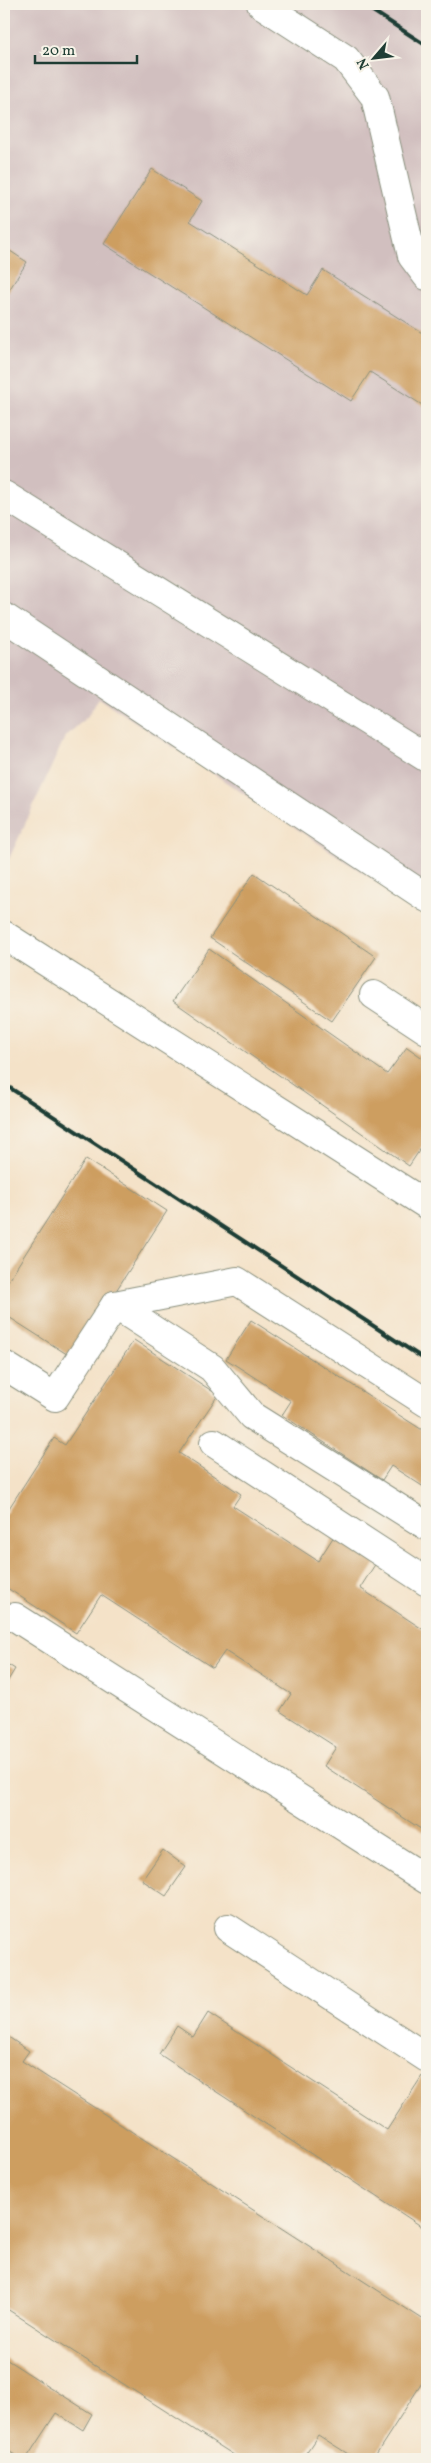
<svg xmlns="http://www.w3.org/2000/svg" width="431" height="2463" font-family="Vollkorn,serif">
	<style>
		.industrial { fill: #d1bfbf }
		.building { fill: #cd9e61 }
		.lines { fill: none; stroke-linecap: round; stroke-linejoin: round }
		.minor-casing { stroke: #8a907e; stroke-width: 30 }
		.minor { stroke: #fff; stroke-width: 28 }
		.rail { stroke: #1f3d34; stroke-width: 4 }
	</style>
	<rect width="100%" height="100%" fill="#f7f3e8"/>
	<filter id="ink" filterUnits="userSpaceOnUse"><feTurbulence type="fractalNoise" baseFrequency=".02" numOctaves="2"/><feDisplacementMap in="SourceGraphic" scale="10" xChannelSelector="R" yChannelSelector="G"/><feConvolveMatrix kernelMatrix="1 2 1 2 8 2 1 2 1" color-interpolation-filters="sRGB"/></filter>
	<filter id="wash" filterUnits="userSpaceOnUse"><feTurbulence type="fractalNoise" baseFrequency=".0096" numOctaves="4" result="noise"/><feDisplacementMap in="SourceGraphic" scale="20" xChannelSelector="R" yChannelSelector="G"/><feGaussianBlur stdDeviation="1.12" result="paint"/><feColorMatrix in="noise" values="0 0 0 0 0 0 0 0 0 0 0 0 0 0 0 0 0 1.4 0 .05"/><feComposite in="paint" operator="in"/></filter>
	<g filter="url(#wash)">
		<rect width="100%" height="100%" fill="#f4e2c8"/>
		<path class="industrial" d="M 4,4 L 427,4 L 427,915 L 99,698 L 87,717 L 65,737 L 8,861 L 4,858 Z"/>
		<g id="blocks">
			<g class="building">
				<path d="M 152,169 L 202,201 L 190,221 L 307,295 L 323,270 L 427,336 L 427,408 L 370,372 L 351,401 L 104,244 Z"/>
				<path d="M 4,247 L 27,262 L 4,298 Z"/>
				<path d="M 254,873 L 376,957 L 332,1021 L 210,938 Z"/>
				<path d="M 209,949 L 387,1074 L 407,1047 L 427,1061 L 427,1139 L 409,1166 L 173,1001 Z"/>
				<path d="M 86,1159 L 167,1211 L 73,1358 L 4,1314 L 4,1287 Z"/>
				<path d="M 251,1320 L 427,1433 L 427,1489 L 391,1466 L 382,1480 L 282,1415 L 291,1401 L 226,1359 Z"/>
				<path d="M 134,1340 L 218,1395 L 179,1453 L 241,1494 L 233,1506 L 318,1561 L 334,1536 L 376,1563 L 360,1588 L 427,1632 L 427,1833 L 324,1766 L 336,1747 L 280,1711 L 291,1694 L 225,1651 L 213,1668 L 101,1595 L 76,1633 L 4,1586 L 4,1516 L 54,1438 L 65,1445 Z"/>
				<path d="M 4,1662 L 15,1669 L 4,1687 Z"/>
				<path d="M 163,1850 L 186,1867 L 166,1896 L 142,1880 Z"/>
				<path d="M 208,2013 L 387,2130 L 422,2076 L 427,2080 L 427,2230 L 159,2054 L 177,2026 L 193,2037 Z"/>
				<path d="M 4,2034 L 29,2051 L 22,2061 L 427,2322 L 427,2375 L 373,2459 L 356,2459 L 318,2435 L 302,2459 L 240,2459 L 4,2307 Z"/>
				<path d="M 4,2358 L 92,2414 L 83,2430 L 56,2413 L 26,2459 L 21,2459 L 4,2448 Z"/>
			</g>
		</g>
	</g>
	<g filter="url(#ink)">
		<use href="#blocks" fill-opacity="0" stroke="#8a907e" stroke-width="1"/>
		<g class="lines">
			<g class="minor-casing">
				<g id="minor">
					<path d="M 261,4 L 346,59 L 375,97 L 412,256 L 427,276"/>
					<path d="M 4,495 L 427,758"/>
					<path d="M 4,617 L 427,898"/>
					<path d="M 4,935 L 427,1205"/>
					<path d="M 374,995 L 427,1030"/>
					<path d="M 115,1305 L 212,1368 L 252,1416 L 427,1526"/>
					<path d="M 4,1365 L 55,1397 L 115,1305 L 237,1281 L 427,1403"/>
					<path d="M 214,1443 L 427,1582"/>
					<path d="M 15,1617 L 427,1880"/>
					<path d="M 228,1928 L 427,2058"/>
				</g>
			</g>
			<use href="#minor" class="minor"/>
			<g class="rail">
				<path d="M 362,4 L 427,46"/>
				<path d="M 4,1084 L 427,1361"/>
			</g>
		</g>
	</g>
	<rect width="431" height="2463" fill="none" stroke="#f7f3e8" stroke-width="20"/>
	<g transform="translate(374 58) rotate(242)" stroke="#f7f3e8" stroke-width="4" paint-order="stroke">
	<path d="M0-4L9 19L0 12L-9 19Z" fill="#1f3d34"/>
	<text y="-8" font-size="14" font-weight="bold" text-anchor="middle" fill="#1f3d34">N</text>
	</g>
	<path d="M35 55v8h102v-8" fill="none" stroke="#1f3d34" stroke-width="2.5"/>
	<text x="42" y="55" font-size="15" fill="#1f3d34" stroke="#f7f3e8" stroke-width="4" paint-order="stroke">20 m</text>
</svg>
